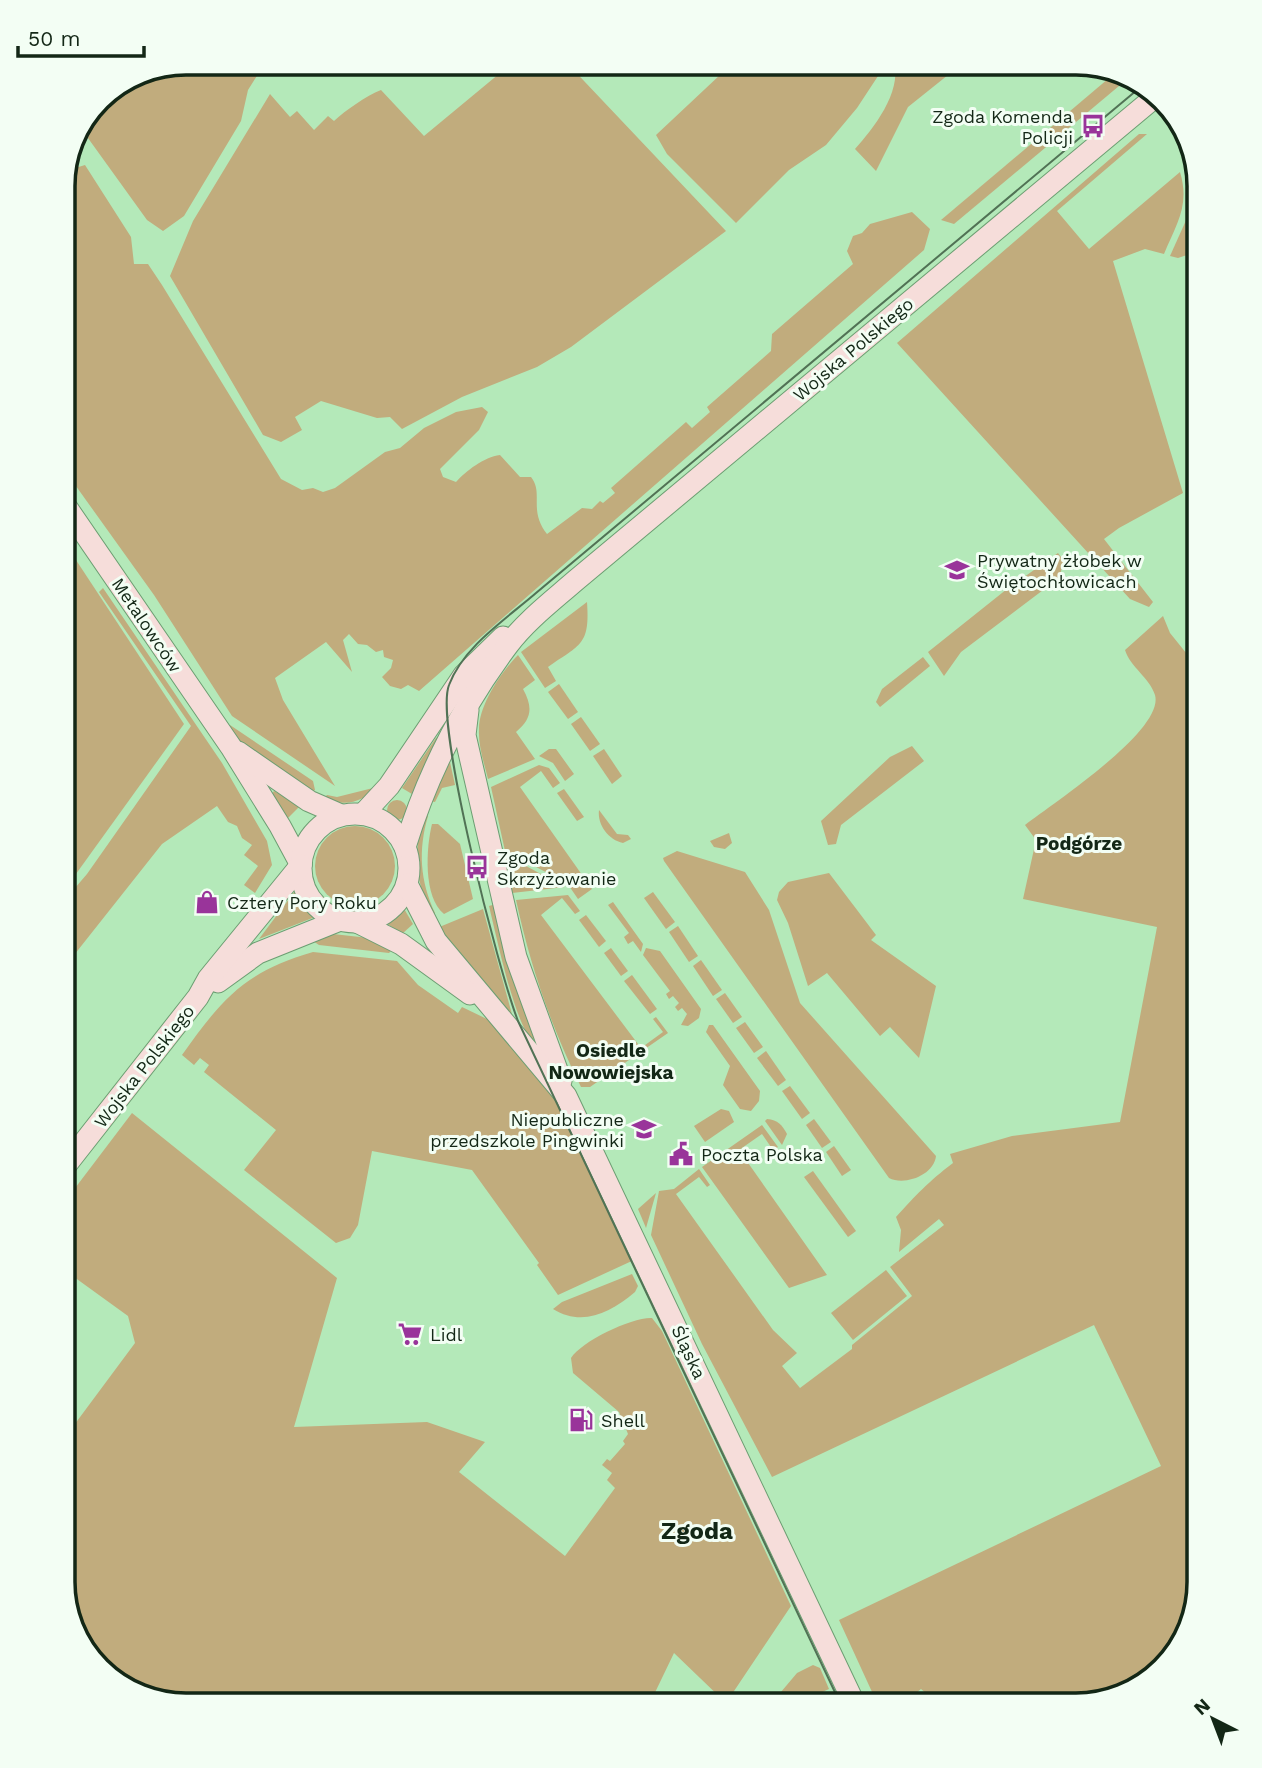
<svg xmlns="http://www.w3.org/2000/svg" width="1262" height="1768" font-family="'Work Sans',sans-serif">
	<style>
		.green { fill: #c1ac7d }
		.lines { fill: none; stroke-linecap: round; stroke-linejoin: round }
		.secondary-casing { stroke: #6c9e72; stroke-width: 23 }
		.secondary { stroke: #f6ddda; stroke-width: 21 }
		.tram { stroke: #517255; stroke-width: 2 }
		.labels { text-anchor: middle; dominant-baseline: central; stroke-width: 6; stroke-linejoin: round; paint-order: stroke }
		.poi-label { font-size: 18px; fill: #132716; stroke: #f3fef4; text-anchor: start }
		.street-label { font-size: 18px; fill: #132716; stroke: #f3fef4 }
		.neighbourhood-label { font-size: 19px; font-weight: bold; fill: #132716; stroke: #f3fef4 }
		.district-label { font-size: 24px; font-weight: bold; fill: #132716; stroke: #f3fef4 }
		.rim { fill: none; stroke: #132716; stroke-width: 3.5 }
	</style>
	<rect width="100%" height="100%" fill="#b4e9b9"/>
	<g class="green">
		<path d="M 186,63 L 265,63 L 248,90 L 241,121 L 184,216 L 163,231 L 147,220 L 80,127 L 105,94 Z"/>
		<path d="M 512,63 L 567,63 L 726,231 L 571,347 L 537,367 L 462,397 L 402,429 L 390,417 L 377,418 L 321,401 L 295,417 L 302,430 L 281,442 L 263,435 L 170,276 L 193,221 L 270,94 L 290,117 L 297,111 L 314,130 L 328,116 L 334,121 C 346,110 366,96 381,90 L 424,136 Z"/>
		<path d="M 711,63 L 870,63 L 880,73 L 857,108 L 826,145 L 789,170 L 736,223 L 667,154 L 656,135 L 721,74 Z"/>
		<path d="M 894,63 L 963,63 L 908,107 L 876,171 L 855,149 C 873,129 902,92 894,63 Z"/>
		<path d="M 1115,73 L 1123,78 L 1119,86 L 954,224 L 941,220 Z"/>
		<path d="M 1139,134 L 1147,134 L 1057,211 L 1089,249 L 1180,172 C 1190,205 1177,223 1164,254 L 1145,249 L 1113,261 L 1183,493 L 1119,528 L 1104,539 L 1153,602 L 1149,607 L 1130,599 L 897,343 Z"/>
		<path d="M 68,161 L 72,169 L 85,165 L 131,237 L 134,264 L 148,264 L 162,285 L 281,479 L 302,490 L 313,488 L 323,492 L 335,488 L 385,452 L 400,448 L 424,428 L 456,412 L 482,407 L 488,412 L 479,430 L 440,469 L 443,477 L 456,482 C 466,471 484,457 500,455 L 520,477 L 531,477 C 544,493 528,510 547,534 L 582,508 L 592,509 L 600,501 L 603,503 L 615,493 L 611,488 L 686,422 L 692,428 L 710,412 L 707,407 L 771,351 L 772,334 L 853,264 L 847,251 L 853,236 L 862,233 L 870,224 L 912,212 L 930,229 L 924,250 L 419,691 L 408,685 L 401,689 L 390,686 L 382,677 L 391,668 L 393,660 L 384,657 L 383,650 L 376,652 L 367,645 L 358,644 L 349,634 L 343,640 L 352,672 L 326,642 L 275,678 L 283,700 L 335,786 L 232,716 L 154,595 L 63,468 L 63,178 Z"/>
		<path d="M 1192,207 L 1199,229 L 1199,251 L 1178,258 L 1170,256 Z"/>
		<path d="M 1058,553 L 1064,561 L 1059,578 L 961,652 L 944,676 L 928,652 L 1007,589 Z"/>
		<path d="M 74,557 L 184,724 L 63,892 L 63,566 Z"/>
		<path d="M 103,588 L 222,763 L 267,841 L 272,865 L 255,893 L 244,885 L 258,866 L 244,855 L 252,845 L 242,838 L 237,826 L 228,822 L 217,806 L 162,844 L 63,969 L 63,902 L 87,874 L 191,726 L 99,592 Z"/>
		<path d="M 587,602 C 590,645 581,644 548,667 L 556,681 L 545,688 L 521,652 Z"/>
		<path d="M 1163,616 L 1170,633 L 1199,669 L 1199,1582 L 1183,1643 L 1138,1688 L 1076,1705 L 1068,1696 L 1036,1700 L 1027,1705 L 940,1705 L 921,1689 L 901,1705 L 878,1705 L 839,1620 L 1161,1466 L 1094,1325 L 772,1477 L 702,1344 L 651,1235 L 659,1191 L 674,1189 L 699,1169 L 710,1185 L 707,1187 L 699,1177 L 676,1194 L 773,1330 L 797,1353 L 782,1366 L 800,1388 L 852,1349 L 852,1345 L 912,1296 L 890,1267 L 944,1225 L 939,1219 L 899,1252 L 901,1230 L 896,1217 C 916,1195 928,1182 953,1163 L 950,1154 L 1012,1136 L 1120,1122 L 1157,927 L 1023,899 L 1036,840 L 1025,825 C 1052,804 1165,730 1155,695 C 1150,678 1130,667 1125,650 Z"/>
		<path d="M 518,655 L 535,680 L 523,689 C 533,707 532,719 516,732 L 535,759 L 488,779 C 484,763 478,745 479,729 C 479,705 501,672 518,655 Z"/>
		<path d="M 923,657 L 930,666 L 880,707 L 876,702 L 882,689 Z"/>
		<path d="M 559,684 L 578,712 L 568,719 L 548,692 Z"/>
		<path d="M 581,717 L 600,744 L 590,751 L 571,724 Z"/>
		<path d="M 230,725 L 313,781 L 315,790 L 312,792 C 294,779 232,745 230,725 Z"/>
		<path d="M 441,735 L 412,794 L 402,788 L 436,738 Z"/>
		<path d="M 912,746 L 924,761 L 841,825 L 836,844 L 828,845 L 821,821 L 890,757 Z"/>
		<path d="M 549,749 L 556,749 L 574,774 L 565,781 L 553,763 L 539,756 Z"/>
		<path d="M 604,749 L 622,776 L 612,784 L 593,756 Z"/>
		<path d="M 450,762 L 455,785 L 442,788 L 435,802 L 429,801 Z"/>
		<path d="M 539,765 L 549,768 L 560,783 L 553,788 L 541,771 L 520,787 L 592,889 L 578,899 L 567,883 L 505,851 L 491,787 Z"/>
		<path d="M 381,786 C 360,802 349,807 323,799 L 327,795 L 337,797 Z"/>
		<path d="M 564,789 L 584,817 L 577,821 L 557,793 Z"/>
		<path d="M 274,791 L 300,806 L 287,819 L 272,794 Z"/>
		<circle cx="397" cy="810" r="10"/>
		<path d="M 599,810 L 617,834 L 628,835 L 631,839 L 623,843 C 609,840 597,825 599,810 Z"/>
		<path d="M 424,813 L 428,816 C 418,850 420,881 435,913 L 433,917 C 414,877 413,856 424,813 Z"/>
		<path d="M 432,824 L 438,824 L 460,844 L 473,899 L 444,914 C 423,897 426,848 432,824 Z"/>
		<circle cx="355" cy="866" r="40"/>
		<path d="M 729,833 L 732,843 L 725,849 L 714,847 L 710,841 Z"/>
		<path d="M 677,851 L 745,872 L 769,910 L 800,1003 L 936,1156 C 934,1175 905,1186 889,1178 L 664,861 L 663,858 Z"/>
		<path d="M 504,854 L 565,887 L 512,893 Z"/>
		<path d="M 829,873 L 876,935 L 871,940 L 936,986 L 919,1058 L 890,1027 L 880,1036 L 827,973 L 808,986 L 788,923 L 777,900 L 779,892 L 788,882 Z"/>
		<path d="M 295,891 L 315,917 L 259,939 Z"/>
		<path d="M 653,892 L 675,922 L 666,929 L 644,898 Z"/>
		<path d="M 568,895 L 580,911 L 575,914 L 562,898 L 541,915 L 641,1048 L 663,1032 L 653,1019 L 656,1017 L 668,1033 L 590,1087 L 581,1087 C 551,1027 530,965 516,900 Z"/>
		<path d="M 613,902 L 643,944 L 641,952 L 633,941 L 628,944 L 624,937 L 629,933 L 608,905 Z"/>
		<path d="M 496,904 L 535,1037 L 533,1040 C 516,1030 495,930 489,906 Z"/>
		<path d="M 403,907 L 413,924 L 402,934 L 386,923 Z"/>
		<path d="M 483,909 L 513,1018 L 437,928 Z"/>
		<path d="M 586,915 L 606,941 L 599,947 L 579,920 Z"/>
		<path d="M 678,926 L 698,956 L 689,962 L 669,932 Z"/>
		<path d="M 333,934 L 369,938 L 392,950 L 389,953 L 319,945 L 313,941 Z"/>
		<path d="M 611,948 L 628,971 L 621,976 L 604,953 Z"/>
		<path d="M 646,948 L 660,951 L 701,1009 L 699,1018 L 688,1026 L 681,1025 L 687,1014 L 682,1008 L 678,1011 L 675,1007 L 679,1003 L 673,996 L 669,999 L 666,994 L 670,991 L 643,955 Z"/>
		<path d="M 313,952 L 397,961 L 418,985 L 458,1013 L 462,1007 L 489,1020 L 554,1097 L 634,1260 L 558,1295 L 537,1265 L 539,1263 L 472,1170 L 372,1151 L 358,1225 L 350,1238 L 336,1243 L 244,1170 L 276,1130 L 204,1072 L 209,1065 L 200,1058 L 194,1065 L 182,1055 C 222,999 244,972 313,952 Z"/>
		<path d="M 701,960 L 722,990 L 713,996 L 693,966 Z"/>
		<path d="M 632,975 L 657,1009 L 650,1014 L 624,981 Z"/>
		<path d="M 725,993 L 742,1017 L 733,1023 L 716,999 Z"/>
		<path d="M 745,1022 L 763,1047 L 754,1053 L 736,1028 Z"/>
		<path d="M 709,1025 L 713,1025 L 760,1091 L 759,1101 L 751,1111 L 740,1109 L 723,1085 L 730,1066 L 706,1032 Z"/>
		<path d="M 766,1051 L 786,1080 L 778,1086 L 757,1058 Z"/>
		<path d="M 790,1086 L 810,1113 L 802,1119 L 782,1091 Z"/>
		<path d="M 721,1109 L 729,1111 L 734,1122 L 705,1142 L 694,1126 Z"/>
		<path d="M 132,1113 L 337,1278 L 294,1427 L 427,1422 L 485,1442 L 459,1472 L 565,1556 L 615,1488 L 607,1480 L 612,1473 L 602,1465 L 607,1459 L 610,1461 L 625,1444 L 623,1441 L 628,1434 L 619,1412 L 573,1373 L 571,1358 C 582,1341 632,1317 652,1318 L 662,1331 L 791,1606 L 726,1703 L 674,1653 L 649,1705 L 179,1705 L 124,1688 L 80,1644 L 63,1582 L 63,1440 L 135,1343 L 128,1316 L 63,1269 L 63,1204 Z"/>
		<path d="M 767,1119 C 778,1120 782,1125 787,1134 L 782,1145 L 765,1121 Z"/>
		<path d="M 814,1119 L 831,1142 L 822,1148 L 806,1125 Z"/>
		<path d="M 762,1125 L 778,1147 L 773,1150 L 762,1134 L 739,1150 L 827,1275 L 789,1288 L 702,1167 Z"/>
		<path d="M 834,1146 L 851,1170 L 842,1176 L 826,1152 Z"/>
		<path d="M 813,1171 L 856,1231 L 848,1237 L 804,1177 Z"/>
		<path d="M 656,1193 L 646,1228 L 638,1209 Z"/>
		<path d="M 886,1270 L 907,1296 L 853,1340 L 831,1313 Z"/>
		<path d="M 632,1274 L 638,1286 L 635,1292 C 610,1313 582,1327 553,1309 L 562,1302 Z"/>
		<path d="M 665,1331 L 668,1332 L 793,1603 L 778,1572 Z"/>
		<path d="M 813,1665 L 820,1668 L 829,1689 L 794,1705 L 770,1705 L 797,1673 Z"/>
	</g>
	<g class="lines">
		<g class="secondary-casing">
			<g id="secondary">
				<path d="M 63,502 L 231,747 L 280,826 L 301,865"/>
				<path d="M 468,710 L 465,735 L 516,957 L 561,1081"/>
				<path d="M 238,752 L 309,801 L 341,815"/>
				<path d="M 364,813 L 389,786 L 464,675 L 503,637"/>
				<circle cx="355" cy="868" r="54"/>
				<path d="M 405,847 C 427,775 463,705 508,645 C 526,621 552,601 575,581 L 1155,97"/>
				<path d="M 407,884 L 436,941 L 566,1096 L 855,1705"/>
				<path d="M 357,922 L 401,944 L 470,994"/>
				<path d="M 218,982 L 258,953 L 340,920"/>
				<path d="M 63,1169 L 198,997 L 208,979 L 301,865"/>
			</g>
		</g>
		<use href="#secondary" class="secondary"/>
		<path class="tram" d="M 841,1705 L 518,1021 C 499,972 434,723 449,685 C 463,647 506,619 536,593 L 1143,85"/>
	</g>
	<defs>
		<g id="bus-bare" transform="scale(1.89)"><path d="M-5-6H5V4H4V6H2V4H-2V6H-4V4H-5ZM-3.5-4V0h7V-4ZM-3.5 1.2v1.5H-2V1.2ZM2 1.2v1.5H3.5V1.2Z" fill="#99349a" stroke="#f3fef4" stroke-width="2.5" paint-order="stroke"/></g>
		<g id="school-bare" transform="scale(1.89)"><path d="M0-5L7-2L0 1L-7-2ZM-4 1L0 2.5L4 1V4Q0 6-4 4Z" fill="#99349a" stroke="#f3fef4" stroke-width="2.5" paint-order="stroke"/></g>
		<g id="shop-bare" transform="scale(1.89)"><path d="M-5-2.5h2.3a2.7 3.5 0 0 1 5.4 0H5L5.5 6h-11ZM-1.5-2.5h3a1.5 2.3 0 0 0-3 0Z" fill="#99349a" stroke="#f3fef4" stroke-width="2.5" paint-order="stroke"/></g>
		<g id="civic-bare" transform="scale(1.89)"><path d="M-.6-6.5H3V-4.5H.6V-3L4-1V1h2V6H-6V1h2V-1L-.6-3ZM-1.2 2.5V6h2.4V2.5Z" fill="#99349a" stroke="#f3fef4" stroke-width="2.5" paint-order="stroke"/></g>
		<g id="supermarket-bare" transform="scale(1.89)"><path d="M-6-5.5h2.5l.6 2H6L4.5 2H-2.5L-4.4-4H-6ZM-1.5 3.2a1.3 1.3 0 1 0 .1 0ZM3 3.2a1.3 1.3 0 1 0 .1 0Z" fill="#99349a" stroke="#f3fef4" stroke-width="2.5" paint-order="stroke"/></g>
		<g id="fuel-bare" transform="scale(1.89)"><path d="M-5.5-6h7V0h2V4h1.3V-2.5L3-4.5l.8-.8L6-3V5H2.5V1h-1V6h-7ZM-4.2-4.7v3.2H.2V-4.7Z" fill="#99349a" stroke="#f3fef4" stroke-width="2.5" paint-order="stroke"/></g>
	</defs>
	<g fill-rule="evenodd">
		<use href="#bus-bare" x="1093" y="126"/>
		<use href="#school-bare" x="957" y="570"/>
		<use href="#bus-bare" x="477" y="867"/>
		<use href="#shop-bare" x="207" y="902"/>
		<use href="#school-bare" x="644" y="1129"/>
		<use href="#civic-bare" x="681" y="1154"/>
		<use href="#supermarket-bare" x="410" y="1334"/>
		<use href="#fuel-bare" x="581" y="1420"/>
	</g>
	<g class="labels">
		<g class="poi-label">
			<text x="1073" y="116" text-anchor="end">Zgoda Komenda<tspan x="1073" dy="21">Policji</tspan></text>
			<text x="977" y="560">Prywatny żłobek w<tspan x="977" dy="21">Świętochłowicach</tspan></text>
			<text x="497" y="857">Zgoda<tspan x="497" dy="21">Skrzyżowanie</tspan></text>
			<text x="227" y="902">Cztery Pory Roku</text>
			<text x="624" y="1119" text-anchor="end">Niepubliczne<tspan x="624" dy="21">przedszkole Pingwinki</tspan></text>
			<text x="701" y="1154">Poczta Polska</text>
			<text x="430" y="1334">Lidl</text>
			<text x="601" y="1420">Shell</text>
		</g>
		<g class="street-label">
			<text transform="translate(853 349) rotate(-40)">Wojska Polskiego</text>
			<text transform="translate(147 625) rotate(56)">Metalowców</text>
			<text transform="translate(144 1066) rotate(-52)">Wojska Polskiego</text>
			<text transform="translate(689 1352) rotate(65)">Śląska</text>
		</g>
		<g class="neighbourhood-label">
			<text x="1079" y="843">Podgórze</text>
			<text x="611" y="1050">Osiedle<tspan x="611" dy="22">Nowowiejska</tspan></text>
		</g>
		<g class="district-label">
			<text x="697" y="1531">Zgoda</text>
		</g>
	</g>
	<path d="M0 0H1262V1768H0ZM186 75H1076A111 111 0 0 1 1187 186V1582A111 111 0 0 1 1076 1693H186A111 111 0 0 1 75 1582V186A111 111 0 0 1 186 75Z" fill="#f3fef4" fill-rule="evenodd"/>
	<path class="rim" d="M186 75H1076A111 111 0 0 1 1187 186V1582A111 111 0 0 1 1076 1693H186A111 111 0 0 1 75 1582V186A111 111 0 0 1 186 75Z"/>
	<g transform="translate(1213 1719) rotate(318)" stroke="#f3fef4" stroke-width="5" paint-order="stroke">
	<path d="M0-5L12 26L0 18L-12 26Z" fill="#132716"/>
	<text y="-10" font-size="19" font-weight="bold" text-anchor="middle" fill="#132716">N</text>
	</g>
	<path d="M18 46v10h126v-10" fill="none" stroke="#132716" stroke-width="3.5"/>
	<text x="28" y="46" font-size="21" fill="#132716" stroke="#f3fef4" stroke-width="5" paint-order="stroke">50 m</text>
</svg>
